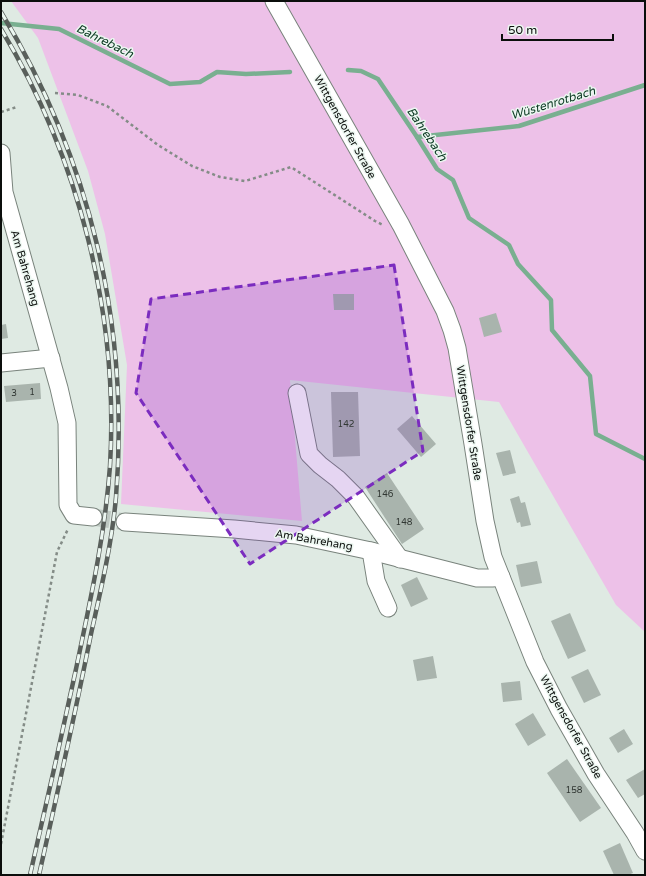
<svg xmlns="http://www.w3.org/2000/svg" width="646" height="876" font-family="'Varela Round',sans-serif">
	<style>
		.green { fill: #edc1e8 }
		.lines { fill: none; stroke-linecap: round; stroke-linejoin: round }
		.stream { stroke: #79af90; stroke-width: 4.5 }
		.building { fill: #a9b4ad }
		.minor-tunnel { stroke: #bfc9c3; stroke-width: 17; stroke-dasharray: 17 8; stroke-linecap: butt }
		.minor-casing { stroke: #79837c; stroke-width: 19 }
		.path { stroke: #848c87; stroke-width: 2.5; stroke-dasharray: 3 3; stroke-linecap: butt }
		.minor { stroke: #fff; stroke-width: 17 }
		.rail-casing { stroke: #595f5b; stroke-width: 4.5 }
		.rail { stroke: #ecf7f1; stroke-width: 3; stroke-dasharray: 9; stroke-linecap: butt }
		.marked { fill: #7b2cbf; fill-opacity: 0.2; stroke: #7b2cbf; stroke-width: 3; stroke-dasharray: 8 5; stroke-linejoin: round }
		.labels { text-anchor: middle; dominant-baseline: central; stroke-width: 3; stroke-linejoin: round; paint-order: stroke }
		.number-label { font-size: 9px; fill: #323834 }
		.street-label { font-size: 11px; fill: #0b0e0c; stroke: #ecf7f1 }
		.water-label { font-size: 12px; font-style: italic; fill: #0d3a24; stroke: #ecf7f1 }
	</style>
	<rect width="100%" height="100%" fill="#dfeae3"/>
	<path class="green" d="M 11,1 L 645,1 L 645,632 L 616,605 L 499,402 L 290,380 L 302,521 L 121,504 L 127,365 L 105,234 L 88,171 L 38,38 Z"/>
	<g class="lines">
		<g class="stream">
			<path d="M 1,23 L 59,29 L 170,84 L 200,82 L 217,72 L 246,74 L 290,72"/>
			<path d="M 348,70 L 361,71 L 378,79 L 417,137 L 437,169 L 453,180 L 469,218 L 509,245 L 518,264 L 551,300 L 552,330 L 590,376 L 596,434 L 645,459"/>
			<path d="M 417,137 L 519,126 L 645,85"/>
		</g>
	</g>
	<g class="building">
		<path d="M 333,294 L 354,294 L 354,310 L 334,310 Z"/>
		<path d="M 496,313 L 502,332 L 484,337 L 479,318 Z"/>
		<path d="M 6,324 L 8,338 L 1,339 L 1,325 Z"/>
		<path d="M 40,383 L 41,399 L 6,402 L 4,386 Z"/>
		<path d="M 331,392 L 358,392 L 360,456 L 333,457 Z"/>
		<path d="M 412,416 L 436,444 L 421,457 L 397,429 Z"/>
		<path d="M 510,450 L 516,473 L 503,476 L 496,453 Z"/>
		<path d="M 387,473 L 424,529 L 402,544 L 365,487 Z"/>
		<path d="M 519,496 L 521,503 L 525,502 L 531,525 L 521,527 L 520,522 L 517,523 L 510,499 Z"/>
		<path d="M 537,561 L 542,583 L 521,587 L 516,565 Z"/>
		<path d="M 417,577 L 428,599 L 411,607 L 401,585 Z"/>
		<path d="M 570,613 L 586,651 L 568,659 L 551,621 Z"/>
		<path d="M 433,656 L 437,678 L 417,681 L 413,660 Z"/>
		<path d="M 588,669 L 601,695 L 584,703 L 571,677 Z"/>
		<path d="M 520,681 L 522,700 L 503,702 L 501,683 Z"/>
		<path d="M 533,713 L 546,735 L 528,746 L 515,724 Z"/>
		<path d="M 624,729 L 633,744 L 618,753 L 609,738 Z"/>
		<path d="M 567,759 L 601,808 L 580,822 L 547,773 Z"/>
		<path d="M 645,769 L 645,794 L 638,798 L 626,780 Z"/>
		<path d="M 620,843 L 633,873 L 628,875 L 614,875 L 603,851 Z"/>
	</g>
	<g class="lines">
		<path class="minor-tunnel" d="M 93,517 L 125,522"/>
		<g class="minor-casing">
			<g id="minor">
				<path d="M 274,1 L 401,225 L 445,311 L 452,330 L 457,348 L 473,444 L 485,521 L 493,557 L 535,662 L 559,709 L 596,774 L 635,833 L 645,851"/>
				<path d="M 1,153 L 4,192 L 59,388 L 67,423 L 68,505 L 74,515 L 93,517"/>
				<path d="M 1,363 L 51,358"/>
				<path d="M 297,393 L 309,454 L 320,465 L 338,479 L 356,497 L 400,559"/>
				<path d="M 125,522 L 234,529 L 296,535 L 371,551 L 477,578 L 492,578 L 501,577"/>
				<path d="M 371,551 L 376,581 L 388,608"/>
			</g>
		</g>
		<g class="path">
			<path d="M 55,93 L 78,95 L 107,106 L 158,145 L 192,166 L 220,177 L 245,181 L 291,167 L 375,221 L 383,225"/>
			<path d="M 1,112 L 17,107"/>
			<path d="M 1,844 L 57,552 L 68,529"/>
		</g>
		<use href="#minor" class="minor"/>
		<g class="rail-casing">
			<g id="rail">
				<path d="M 1,12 C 90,159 130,325 116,497 C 112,543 101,589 91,634 C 75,714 57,795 39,875"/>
				<path d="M 1,29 C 79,158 119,315 110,466 C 105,535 90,602 76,669 C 61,738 46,806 30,875"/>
			</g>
		</g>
		<use href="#rail" class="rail"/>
	</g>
	<path class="marked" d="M 394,265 L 423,451 L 250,564 L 136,393 L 151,299 Z"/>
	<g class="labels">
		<g class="number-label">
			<text x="32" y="392">1</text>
			<text x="14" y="393">3</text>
			<text x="346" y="424">142</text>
			<text x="385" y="494">146</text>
			<text x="404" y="522">148</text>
			<text x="574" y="790">158</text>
		</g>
		<g class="street-label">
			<text transform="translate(345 127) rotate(61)">Wittgensdorfer Straße</text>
			<text transform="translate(25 268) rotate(74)">Am Bahrehang</text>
			<text transform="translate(469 423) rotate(81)">Wittgensdorfer Straße</text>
			<text transform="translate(314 540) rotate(10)">Am Bahrehang</text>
			<text transform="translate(571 727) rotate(61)">Wittgensdorfer Straße</text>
		</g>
		<g class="water-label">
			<text transform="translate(105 41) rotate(26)">Bahrebach</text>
			<text transform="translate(553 103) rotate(-17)">Wüstenrotbach</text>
			<text transform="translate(427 134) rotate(56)">Bahrebach</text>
		</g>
	</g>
	<rect width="646" height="876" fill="none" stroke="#0b0e0c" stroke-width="4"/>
	<path d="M502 34v6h111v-6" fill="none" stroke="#0b0e0c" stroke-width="2"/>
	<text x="508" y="34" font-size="12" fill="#0b0e0c" stroke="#ecf7f1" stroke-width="3" paint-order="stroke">50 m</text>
</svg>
